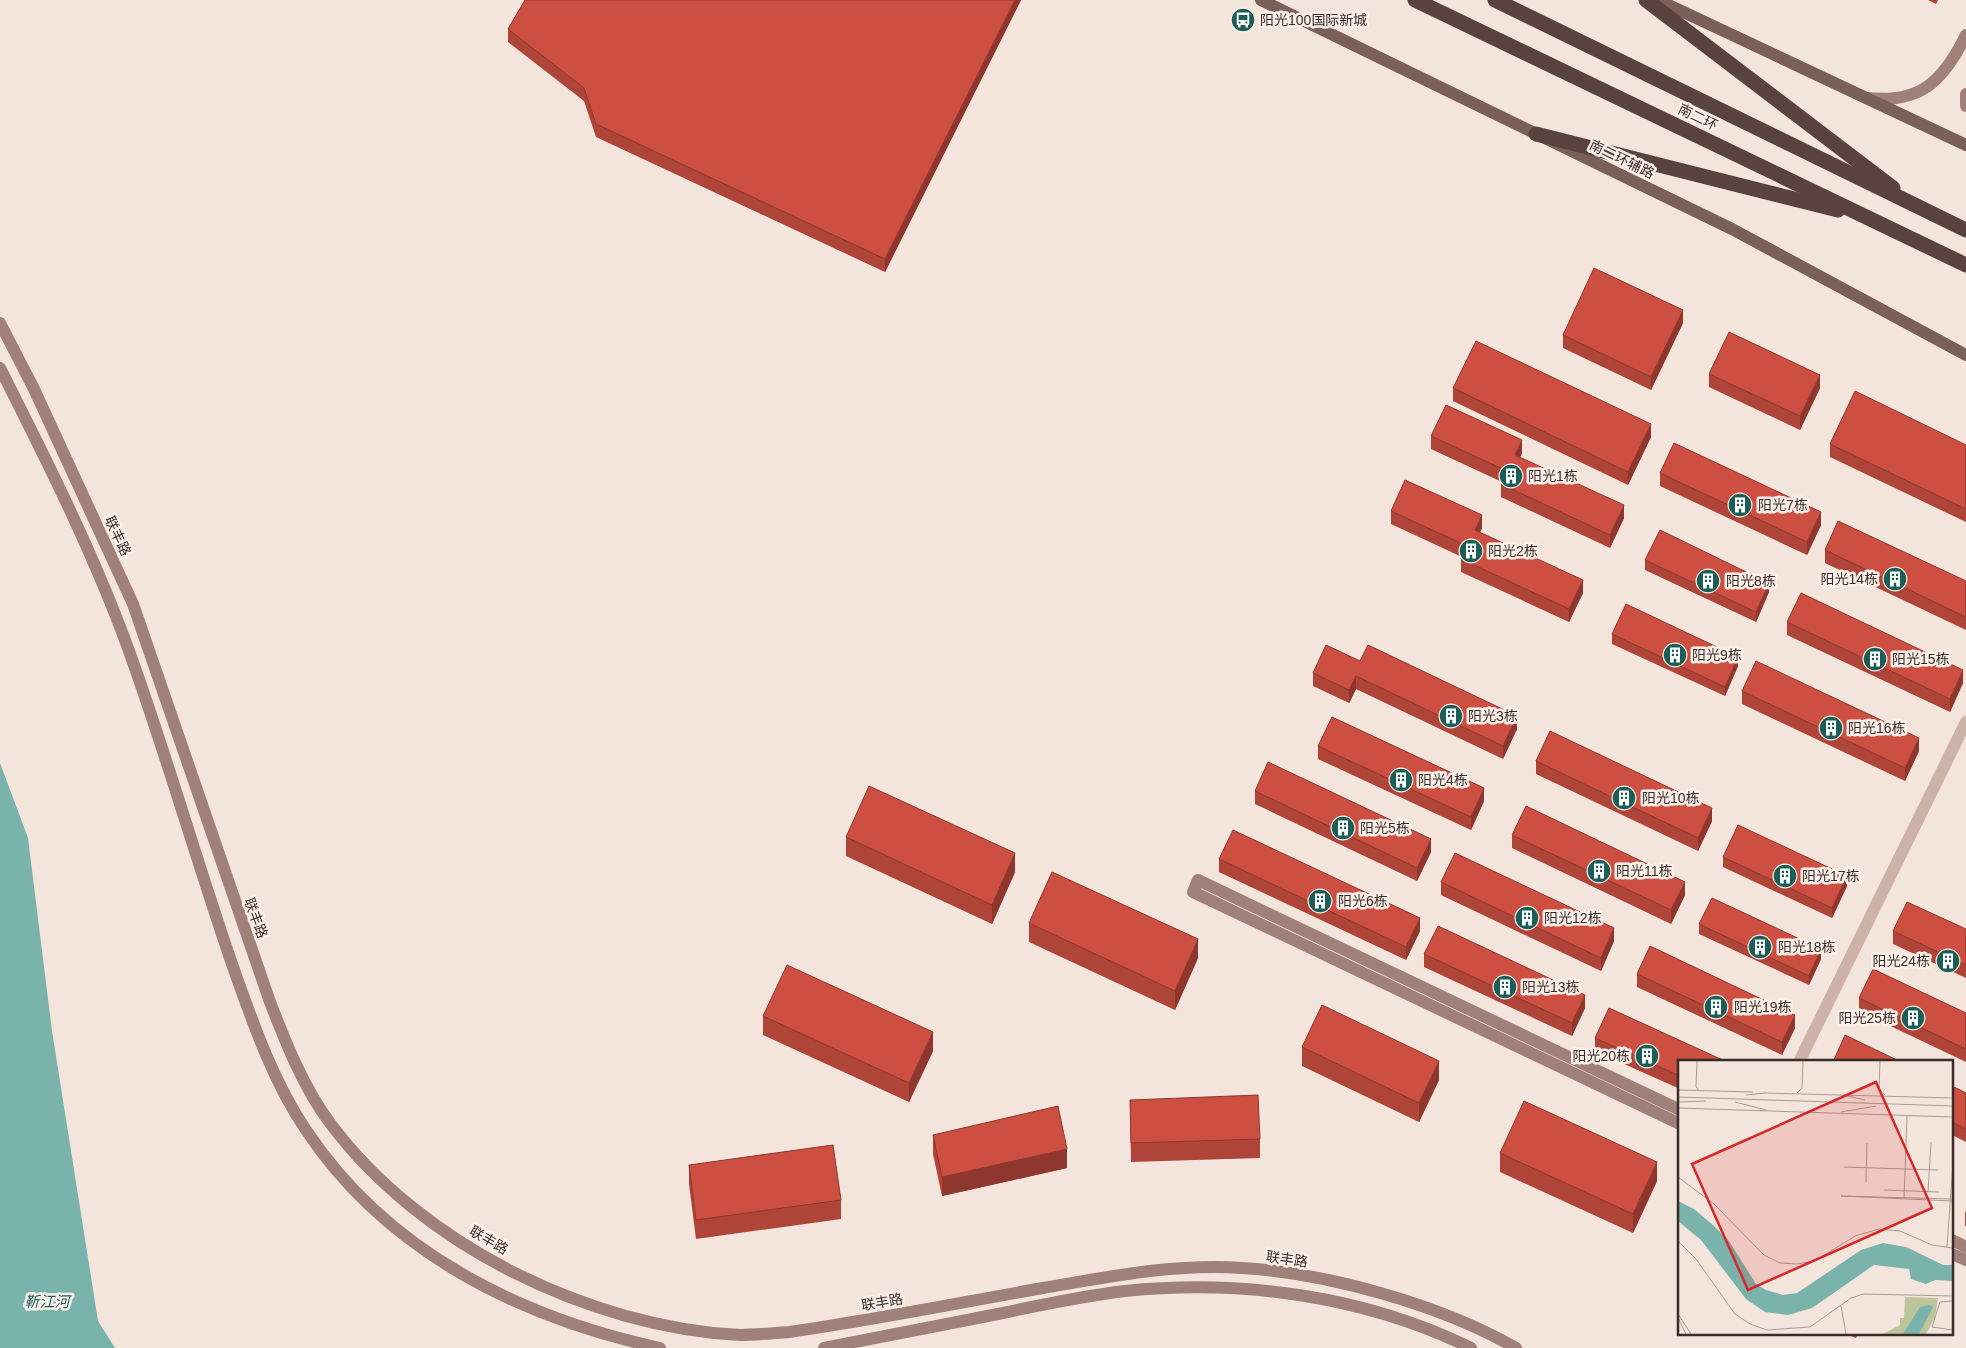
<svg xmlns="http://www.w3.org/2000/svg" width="1966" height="1348" font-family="Arial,'Noto Sans SC',sans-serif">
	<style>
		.water { fill: #7ab2ac }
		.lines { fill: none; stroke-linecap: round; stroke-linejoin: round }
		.street { stroke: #cdb3a7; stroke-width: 12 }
		.secondary { stroke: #a08179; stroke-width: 12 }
		.primary { stroke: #7b5f59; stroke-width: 12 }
		.highway { stroke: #5a433f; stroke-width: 15 }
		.wall { fill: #af4439 }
		.shaded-wall { fill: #8f372e }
		.building { fill: #cc4f42; stroke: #8f372e }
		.labels { text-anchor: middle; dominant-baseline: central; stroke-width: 5; stroke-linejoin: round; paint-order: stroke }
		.poi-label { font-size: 14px; fill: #392b28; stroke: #fbf0e9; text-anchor: start }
		.street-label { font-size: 14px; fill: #392b28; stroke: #fbf0e9 }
		.water-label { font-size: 15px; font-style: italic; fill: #1b5d57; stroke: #fbf0e9 }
		.inset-road { fill: none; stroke: #a99b94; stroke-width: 1 }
		.view { fill: #d62828; fill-opacity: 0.15; stroke: #d62828; stroke-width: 2.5 }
		.inset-edge { fill: none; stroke: #392b28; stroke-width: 2.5 }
	</style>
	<rect width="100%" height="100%" fill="#f4e5dc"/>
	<path class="water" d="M 0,763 L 28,838 L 52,1031 L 98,1321 L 115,1348 L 0,1348 Z"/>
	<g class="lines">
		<path class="street" d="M 1799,1062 L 1966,722"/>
		<g class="secondary">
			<path d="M 1966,94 L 1966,106"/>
			<path d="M 1868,98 C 1921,104 1944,80 1966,35"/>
			<path d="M 0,323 L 34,389 L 133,604 L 270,1002 C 286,1043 303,1087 330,1123 C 421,1245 589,1327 740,1335 C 756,1335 773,1333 789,1332 C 874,1320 958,1303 1043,1288 C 1108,1277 1175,1263 1242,1268 C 1328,1273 1441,1305 1516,1348"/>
			<path d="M 0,368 C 48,463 99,564 134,665 C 169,764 198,865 232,964 C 252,1020 272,1080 306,1130 C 387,1252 521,1318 660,1348"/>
			<path d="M 1680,1110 L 1198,880 L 1193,892 L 1680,1124"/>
			<path d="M 1952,1240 L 1966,1247"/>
			<path d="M 1952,1254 L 1966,1260"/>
			<path d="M 824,1348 C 882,1337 940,1325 998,1314 C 1040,1305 1083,1296 1125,1291 C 1242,1279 1365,1296 1471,1348"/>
		</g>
		<g class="primary">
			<path d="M 1261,0 L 1732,229 L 1966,355"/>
			<path d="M 1658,0 L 1966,145"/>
		</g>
		<g class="highway">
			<path d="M 1415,0 L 1966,265"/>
			<path d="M 1495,0 L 1966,230"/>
			<path d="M 1646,0 L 1893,188"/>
			<path d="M 1536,134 L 1838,210"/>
		</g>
	</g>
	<g class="wall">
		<path d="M 525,0 L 1021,0 L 885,272 L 596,137 L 584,101 L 508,42 L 508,29 Z"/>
		<path d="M 1928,0 L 1938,0 L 1936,4 Z"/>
		<path d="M 1683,323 L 1651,390 L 1563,348 L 1563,335 Z"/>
		<path d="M 1709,374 L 1820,388 L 1800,430 L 1709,387 Z"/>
		<path d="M 1453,388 L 1651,437 L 1628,485 L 1453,401 Z"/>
		<path d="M 1431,436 L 1522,453 L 1520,457 L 1624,518 L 1610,548 L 1501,497 L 1501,484 L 1502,482 L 1431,449 Z"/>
		<path d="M 1830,444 L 1966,445 L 1966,522 L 1830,457 Z"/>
		<path d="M 1660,473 L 1821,525 L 1807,555 L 1660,486 Z"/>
		<path d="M 1391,511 L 1482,528 L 1480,532 L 1583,593 L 1569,622 L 1461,572 L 1461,559 L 1462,557 L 1391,524 Z"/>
		<path d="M 1825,550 L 1966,581 L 1966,630 L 1825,563 Z"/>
		<path d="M 1645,560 L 1769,592 L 1756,622 L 1645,570 Z"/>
		<path d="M 1787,622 L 1963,683 L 1950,712 L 1787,635 Z"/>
		<path d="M 1612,634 L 1738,666 L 1725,696 L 1612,644 Z"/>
		<path d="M 1360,661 L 1517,729 L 1503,759 L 1356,689 L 1349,703 L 1313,686 L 1313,673 Z"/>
		<path d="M 1742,691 L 1919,751 L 1905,781 L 1742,704 Z"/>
		<path d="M 1318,746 L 1484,801 L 1471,830 L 1318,759 Z"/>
		<path d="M 1536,761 L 1712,821 L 1698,851 L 1536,774 Z"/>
		<path d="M 1255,791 L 1431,852 L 1417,881 L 1255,804 Z"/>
		<path d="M 1512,835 L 1685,895 L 1671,924 L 1512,848 Z"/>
		<path d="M 846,837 L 1015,872 L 992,924 L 846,856 Z"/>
		<path d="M 1723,857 L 1847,886 L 1832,918 L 1723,867 Z"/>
		<path d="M 1219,859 L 1420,931 L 1406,960 L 1219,872 Z"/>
		<path d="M 1441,882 L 1614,941 L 1601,971 L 1441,895 Z"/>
		<path d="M 1029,923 L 1198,958 L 1175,1010 L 1029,942 Z"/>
		<path d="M 1699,924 L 1821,959 L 1809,985 L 1699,934 Z"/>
		<path d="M 1966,929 L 1966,978 L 1893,944 L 1893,931 Z"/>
		<path d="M 1424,954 L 1585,1008 L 1572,1036 L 1424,967 Z"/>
		<path d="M 1637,974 L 1795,1028 L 1782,1055 L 1637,987 Z"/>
		<path d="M 1859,998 L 1966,1013 L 1966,1062 L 1859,1011 Z"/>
		<path d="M 763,1016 L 933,1051 L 909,1102 L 763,1035 Z"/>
		<path d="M 1595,1038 L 1680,1062 L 1680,1089 L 1595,1051 Z"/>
		<path d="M 1302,1047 L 1439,1080 L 1419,1122 L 1302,1066 Z"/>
		<path d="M 1952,1086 L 1966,1093 L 1966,1142 L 1952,1135 Z"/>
		<path d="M 1130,1100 L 1260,1139 L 1260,1158 L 1131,1162 Z"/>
		<path d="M 933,1135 L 1067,1168 L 942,1196 L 933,1154 Z"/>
		<path d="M 1500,1153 L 1657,1181 L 1633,1233 L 1500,1172 Z"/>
		<path d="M 689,1165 L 841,1200 L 841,1219 L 696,1239 L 689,1184 Z"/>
		<path d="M 1966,1211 L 1966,1226 L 1965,1226 L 1965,1213 Z"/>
		<path d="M 1847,1334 L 1858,1334 L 1856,1338 Z"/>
	</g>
	<g class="shaded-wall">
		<path d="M 1015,0 L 1021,0 L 885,272 L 885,259 Z"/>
		<path d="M 1683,310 L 1683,323 L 1651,390 L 1651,377 Z"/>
		<path d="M 1820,375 L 1820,388 L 1800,430 L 1800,416 Z"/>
		<path d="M 1651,424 L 1651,437 L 1628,485 L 1628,472 Z"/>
		<path d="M 1522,440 L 1522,453 L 1515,468 L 1515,455 Z"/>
		<path d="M 1624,505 L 1624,518 L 1610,548 L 1610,535 Z"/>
		<path d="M 1821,512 L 1821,525 L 1807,555 L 1807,542 Z"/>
		<path d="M 1482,515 L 1482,528 L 1475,543 L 1475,530 Z"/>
		<path d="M 1583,580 L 1583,593 L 1569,622 L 1569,609 Z"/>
		<path d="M 1769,583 L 1769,592 L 1756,622 L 1756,612 Z"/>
		<path d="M 1738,657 L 1738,666 L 1725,696 L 1725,687 Z"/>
		<path d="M 1963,670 L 1963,683 L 1950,712 L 1950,699 Z"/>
		<path d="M 1356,676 L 1356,689 L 1349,703 L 1349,690 Z"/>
		<path d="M 1517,716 L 1517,729 L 1503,759 L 1503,746 Z"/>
		<path d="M 1919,738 L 1919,751 L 1905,781 L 1905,768 Z"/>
		<path d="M 1484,788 L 1484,801 L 1471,830 L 1471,817 Z"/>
		<path d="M 1712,808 L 1712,821 L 1698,851 L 1698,838 Z"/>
		<path d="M 1431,839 L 1431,852 L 1417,881 L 1417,868 Z"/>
		<path d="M 1015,853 L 1015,872 L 992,924 L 992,905 Z"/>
		<path d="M 1847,876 L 1847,886 L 1832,918 L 1832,908 Z"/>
		<path d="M 1685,882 L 1685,895 L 1671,924 L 1671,910 Z"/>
		<path d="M 1420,918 L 1420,931 L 1406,960 L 1406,947 Z"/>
		<path d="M 1614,928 L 1614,941 L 1601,971 L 1601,958 Z"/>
		<path d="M 1198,939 L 1198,958 L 1175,1010 L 1175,991 Z"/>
		<path d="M 1821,949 L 1821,959 L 1809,985 L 1809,976 Z"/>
		<path d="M 1585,995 L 1585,1008 L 1572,1036 L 1572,1023 Z"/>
		<path d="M 1795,1015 L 1795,1028 L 1782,1055 L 1782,1042 Z"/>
		<path d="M 933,1032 L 933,1051 L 909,1102 L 909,1083 Z"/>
		<path d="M 1439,1061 L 1439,1080 L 1419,1122 L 1419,1103 Z"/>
		<path d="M 1067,1149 L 1067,1168 L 942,1196 L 942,1177 Z"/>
		<path d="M 1657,1162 L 1657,1181 L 1633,1233 L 1633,1214 Z"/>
		<path d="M 1954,1172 L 1954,1185 L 1952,1189 L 1952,1176 Z"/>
	</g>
	<g class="building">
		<path d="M 525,0 L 1015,0 L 885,259 L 596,124 L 584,88 L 508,29 Z"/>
		<path d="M 1594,268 L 1683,310 L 1651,377 L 1563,335 Z"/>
		<path d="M 1729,332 L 1820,375 L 1800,416 L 1709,374 Z"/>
		<path d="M 1476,341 L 1651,424 L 1628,472 L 1453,388 Z"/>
		<path d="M 1855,391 L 1966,445 L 1966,509 L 1830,444 Z"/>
		<path d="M 1446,405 L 1522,440 L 1515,455 L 1624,505 L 1610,535 L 1501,484 L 1507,471 L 1431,436 Z"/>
		<path d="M 1674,443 L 1821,512 L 1807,542 L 1660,473 Z"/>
		<path d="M 1405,480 L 1482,515 L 1475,530 L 1583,580 L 1569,609 L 1461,559 L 1467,546 L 1391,511 Z"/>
		<path d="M 1838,521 L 1966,581 L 1966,617 L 1825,550 Z"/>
		<path d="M 1660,530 L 1769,583 L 1756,612 L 1645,560 Z"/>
		<path d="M 1801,593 L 1963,670 L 1950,699 L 1787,622 Z"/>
		<path d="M 1626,604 L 1738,657 L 1725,687 L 1612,634 Z"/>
		<path d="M 1326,645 L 1360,661 L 1368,645 L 1517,716 L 1503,746 L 1356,676 L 1349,690 L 1313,673 Z"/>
		<path d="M 1756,661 L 1919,738 L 1905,768 L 1742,691 Z"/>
		<path d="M 1332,717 L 1484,788 L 1471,817 L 1318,746 Z"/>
		<path d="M 1550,731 L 1712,808 L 1698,838 L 1536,761 Z"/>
		<path d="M 1268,762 L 1431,839 L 1417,868 L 1255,791 Z"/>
		<path d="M 869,786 L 1015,853 L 992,905 L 846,837 Z"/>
		<path d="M 1526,806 L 1685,882 L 1671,910 L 1512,835 Z"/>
		<path d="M 1738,825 L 1847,876 L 1832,908 L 1723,857 Z"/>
		<path d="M 1233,830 L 1420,918 L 1406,947 L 1219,859 Z"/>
		<path d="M 1455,853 L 1614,928 L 1601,958 L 1441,882 Z"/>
		<path d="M 1052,872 L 1198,939 L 1175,991 L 1029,923 Z"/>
		<path d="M 1712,898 L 1821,949 L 1809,976 L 1699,924 Z"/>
		<path d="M 1907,902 L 1966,929 L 1966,965 L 1893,931 Z"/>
		<path d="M 1438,926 L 1585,995 L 1572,1023 L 1424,954 Z"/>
		<path d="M 1650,946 L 1795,1015 L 1782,1042 L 1637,974 Z"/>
		<path d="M 787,965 L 933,1032 L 909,1083 L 763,1016 Z"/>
		<path d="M 1873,969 L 1966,1013 L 1966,1049 L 1859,998 Z"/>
		<path d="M 1322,1005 L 1439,1061 L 1419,1103 L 1302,1047 Z"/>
		<path d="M 1609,1008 L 1727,1062 L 1680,1062 L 1680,1076 L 1595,1038 Z"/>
		<path d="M 1845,1035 L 1901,1062 L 1833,1062 Z"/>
		<path d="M 1952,1086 L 1966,1093 L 1966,1129 L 1952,1122 Z"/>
		<path d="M 1258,1095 L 1260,1139 L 1131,1143 L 1130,1100 Z"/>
		<path d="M 1524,1101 L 1657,1162 L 1633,1214 L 1500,1153 Z"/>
		<path d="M 1058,1106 L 1067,1149 L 942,1177 L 933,1135 Z"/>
		<path d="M 833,1145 L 841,1200 L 696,1220 L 689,1165 Z"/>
	</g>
	<defs>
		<g id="bus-disc" transform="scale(1.25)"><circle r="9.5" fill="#1b5d57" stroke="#fbf0e9"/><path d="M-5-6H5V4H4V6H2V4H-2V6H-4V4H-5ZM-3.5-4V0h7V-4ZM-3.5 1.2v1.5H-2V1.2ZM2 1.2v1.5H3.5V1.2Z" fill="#fff"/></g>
		<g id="building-disc" transform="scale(1.25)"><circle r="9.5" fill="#1b5d57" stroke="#fbf0e9"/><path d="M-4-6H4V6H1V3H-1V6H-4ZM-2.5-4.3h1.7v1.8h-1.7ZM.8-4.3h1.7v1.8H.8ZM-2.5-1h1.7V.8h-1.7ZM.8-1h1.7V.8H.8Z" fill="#fff"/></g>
	</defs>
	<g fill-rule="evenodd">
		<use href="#bus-disc" x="1243" y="20"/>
		<use href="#building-disc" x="1511" y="476"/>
		<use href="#building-disc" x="1740" y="505"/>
		<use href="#building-disc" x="1471" y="551"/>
		<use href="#building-disc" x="1895" y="579"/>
		<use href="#building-disc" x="1708" y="581"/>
		<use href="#building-disc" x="1675" y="655"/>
		<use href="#building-disc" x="1875" y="659"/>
		<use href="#building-disc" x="1451" y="716"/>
		<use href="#building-disc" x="1831" y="728"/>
		<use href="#building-disc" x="1401" y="780"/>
		<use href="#building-disc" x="1624" y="798"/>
		<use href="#building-disc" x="1343" y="828"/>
		<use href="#building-disc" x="1599" y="871"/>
		<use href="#building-disc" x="1785" y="876"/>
		<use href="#building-disc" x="1320" y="901"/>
		<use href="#building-disc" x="1527" y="918"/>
		<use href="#building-disc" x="1760" y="947"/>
		<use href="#building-disc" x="1948" y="961"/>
		<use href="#building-disc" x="1505" y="987"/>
		<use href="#building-disc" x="1716" y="1007"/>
		<use href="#building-disc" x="1913" y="1018"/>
		<use href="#building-disc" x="1647" y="1056"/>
	</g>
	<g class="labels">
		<g class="poi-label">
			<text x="1260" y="20">阳光100国际新城</text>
			<text x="1528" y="476">阳光1栋</text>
			<text x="1758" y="505">阳光7栋</text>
			<text x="1488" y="551">阳光2栋</text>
			<text x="1878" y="579" text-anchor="end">阳光14栋</text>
			<text x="1726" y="581">阳光8栋</text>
			<text x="1692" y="655">阳光9栋</text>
			<text x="1892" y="659">阳光15栋</text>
			<text x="1468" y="716">阳光3栋</text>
			<text x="1848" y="728">阳光16栋</text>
			<text x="1418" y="780">阳光4栋</text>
			<text x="1642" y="798">阳光10栋</text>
			<text x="1360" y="828">阳光5栋</text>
			<text x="1616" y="871">阳光11栋</text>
			<text x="1802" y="876">阳光17栋</text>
			<text x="1338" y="901">阳光6栋</text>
			<text x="1544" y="918">阳光12栋</text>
			<text x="1778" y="947">阳光18栋</text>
			<text x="1930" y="961" text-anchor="end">阳光24栋</text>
			<text x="1522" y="987">阳光13栋</text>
			<text x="1734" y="1007">阳光19栋</text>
			<text x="1896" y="1018" text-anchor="end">阳光25栋</text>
			<text x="1630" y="1056" text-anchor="end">阳光20栋</text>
		</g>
		<g class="street-label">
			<text transform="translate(1698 117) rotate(26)">南二环</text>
			<text transform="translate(1622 159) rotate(26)">南二环辅路</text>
			<text transform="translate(118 536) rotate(65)">联丰路</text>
			<text transform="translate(256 918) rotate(70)">联丰路</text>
			<text transform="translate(489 1240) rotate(30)">联丰路</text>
			<text transform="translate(1287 1259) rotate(8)">联丰路</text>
			<text transform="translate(882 1302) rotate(-10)">联丰路</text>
		</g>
		<g class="water-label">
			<text x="47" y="1301">靳江河</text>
		</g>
	</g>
	<g transform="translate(1678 1060)">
		<rect width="275" height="275" fill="#f4e5dc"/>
		<path d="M 227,237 L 260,238 L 257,257 L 248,274 L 205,274 L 222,265 L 222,258 L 226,258 Z" fill="#bcc49b"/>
		<path d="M 0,141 L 16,149 L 36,166 L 51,181 L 78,224 L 88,230 L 105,235 L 119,233 L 183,190 L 205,183 L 228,187 L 265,205 L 275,205 L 275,221 L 257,220 L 248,224 L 233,219 L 231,209 L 196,205 L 134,248 L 110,255 L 87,252 L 68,239 L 23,180 L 0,161 ZM 251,245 L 255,247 L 241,274 L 225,274 L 242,247 Z" fill="#7ab2ac"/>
		<path class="inset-road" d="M 19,1 L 18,27 L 21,31M 202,1 L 201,30 L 207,35M 0,30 L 75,32M 86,33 L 275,38M 119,33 L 124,28 L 125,1M 68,35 L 87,33M 165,35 L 187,40M 0,37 L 275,46M 0,42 L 28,41M 57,42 L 88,50M 0,48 L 275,57M 163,52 L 198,46M 166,107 L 260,110M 0,117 L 36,144 L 86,195 L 102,203 L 119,204 L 137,201 L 177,176 L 201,169 L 222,171 L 254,185 L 275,188M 188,122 L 189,83M 206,130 L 261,132M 250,132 L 253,82M 226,139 L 229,56M 274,141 L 163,136 L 274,139M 0,181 L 18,199 L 57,254 L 72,264 L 89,270 L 132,267 L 173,238 L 185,234 L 275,236M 269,187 L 275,103M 275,241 L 262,242 L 254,267 L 275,270M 163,246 L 168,274M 0,254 L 13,274M 0,258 L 8,274"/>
		<path class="view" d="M 198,22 L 254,148 L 70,230 L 14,104 Z"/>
		<rect width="275" height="275" class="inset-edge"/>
	</g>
</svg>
